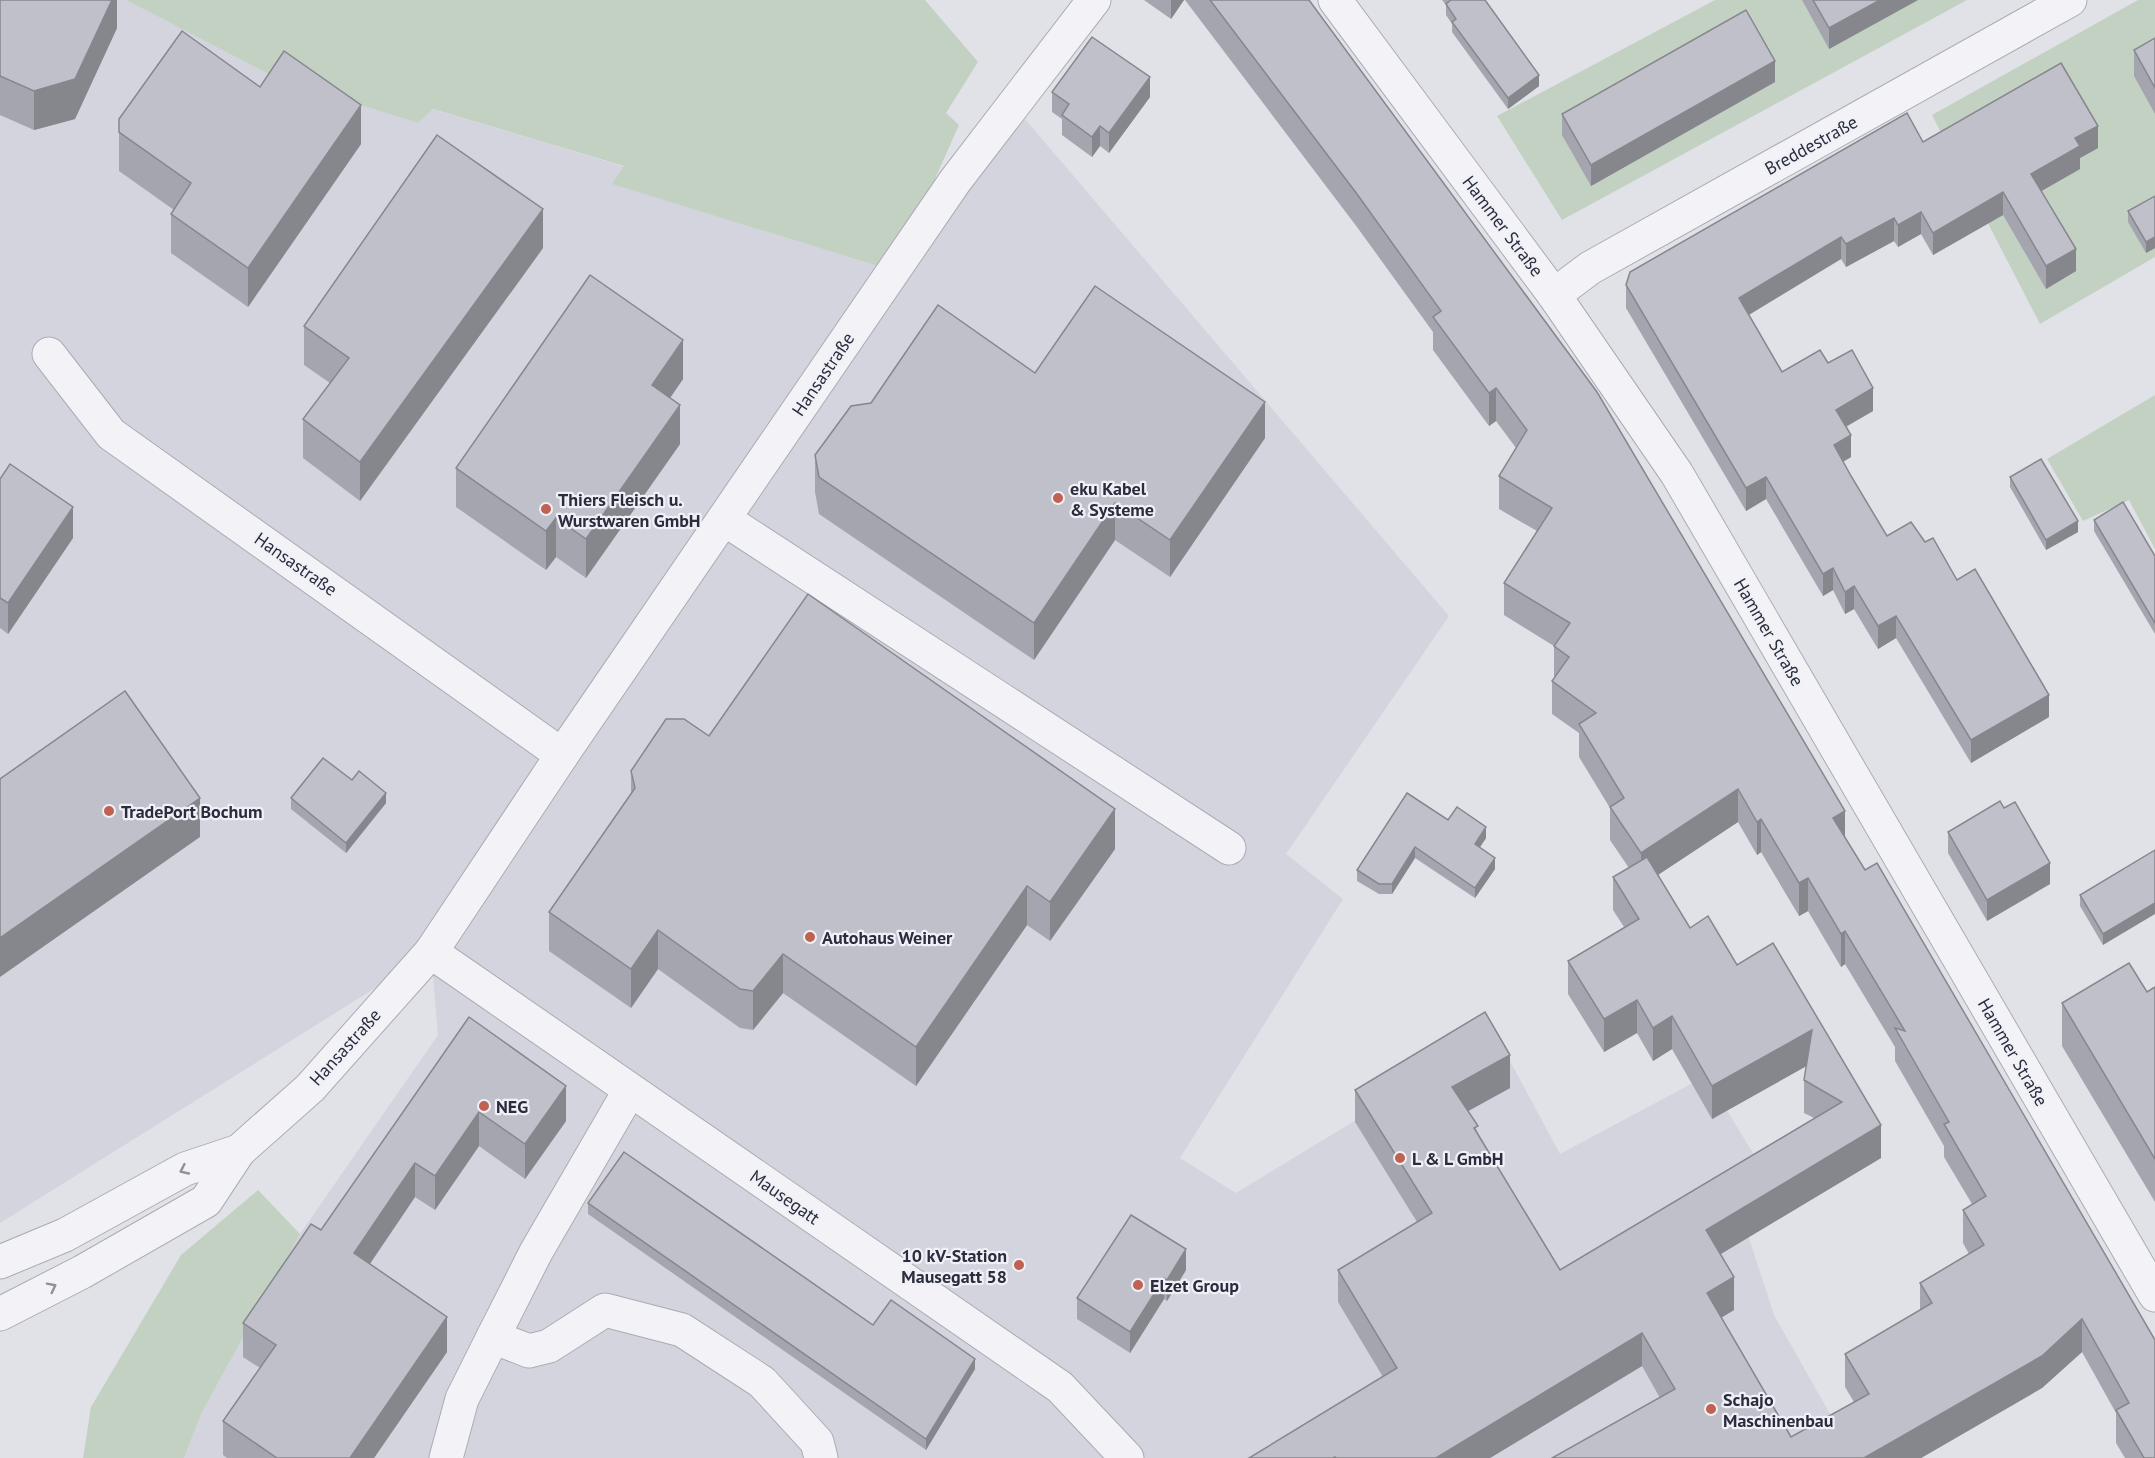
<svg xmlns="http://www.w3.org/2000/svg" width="2155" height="1458" font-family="'PT Sans',sans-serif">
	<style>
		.built { fill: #d3d4dd }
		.green { fill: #c3d1c3 }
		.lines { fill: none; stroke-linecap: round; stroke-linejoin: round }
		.minor-casing { stroke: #aaacb5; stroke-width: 35 }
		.minor { stroke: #f3f3f7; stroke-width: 33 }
		.wall { fill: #a4a5ae; fill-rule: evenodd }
		.shaded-wall { fill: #86868d }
		.building { fill: #bfc0ca; stroke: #86868d; stroke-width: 1.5 }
		.oneway { stroke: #8f909a }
		.poi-dot { fill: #bf6153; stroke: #f0f1f6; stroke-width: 2 }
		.labels { text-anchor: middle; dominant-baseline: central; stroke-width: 4.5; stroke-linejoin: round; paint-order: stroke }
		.street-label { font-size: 18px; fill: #2b2d3e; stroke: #f0f1f6 }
		.poi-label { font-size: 18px; font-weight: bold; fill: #2b2d3e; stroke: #f0f1f6; text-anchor: start }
	</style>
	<rect width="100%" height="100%" fill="#e1e2e8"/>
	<path class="built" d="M 0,0 L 126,0 L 278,79 L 418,123 L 432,109 L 625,167 L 613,184 L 894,271 L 1013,105 L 1449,616 L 1286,854 L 1343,899 L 1180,1158 L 1236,1193 L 1496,1035 L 1560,1154 L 1706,1076 L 1767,1176 L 1727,1201 L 1749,1238 L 1774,1315 L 1855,1458 L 184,1458 L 202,1412 L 300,1234 L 438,1035 L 431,953 L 0,1223 Z"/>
	<g class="green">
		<path d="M 126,0 L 925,0 L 978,62 L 946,113 L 959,125 L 894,271 L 612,184 L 624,166 L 433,109 L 418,123 L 278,79 Z"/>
		<path d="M 1715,0 L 1967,0 L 1562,220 L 1497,116 Z"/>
		<path d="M 2138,0 L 2155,0 L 2155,257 L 2040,324 L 1932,115 Z"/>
		<path d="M 2155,395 L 2155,549 L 2129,500 L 2083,521 L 2047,459 Z"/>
		<path d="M 258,1190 L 300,1234 L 202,1412 L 184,1458 L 83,1458 L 91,1407 L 181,1255 Z"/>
	</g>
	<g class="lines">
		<g class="minor-casing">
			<g id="minor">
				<path d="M 1335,0 L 1554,295 L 1677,474 L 2155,1295"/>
				<path d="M 1554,295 L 1590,268 L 2070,0"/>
				<path d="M 724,519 L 1229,848"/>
				<path d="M 562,755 L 955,181 L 1094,0"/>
				<path d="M 431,952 L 1060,1387 L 1127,1458"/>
				<path d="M 0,1262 L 65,1235 L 185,1169 L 239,1151"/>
				<path d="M 0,1314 L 82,1272 L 206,1201 L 239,1151 L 310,1088 L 431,952 L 562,755 L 111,434 L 49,354"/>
				<path d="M 493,1337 L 529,1351 L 549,1346 L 605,1310 L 682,1330 L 762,1382 L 817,1442 L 821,1458"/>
				<path d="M 446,1458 L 462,1399 L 493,1337 L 536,1252 L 630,1090"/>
			</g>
		</g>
		<use href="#minor" class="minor"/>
	</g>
	<g class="wall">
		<path d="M 0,0 L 117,0 L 117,28 L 75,119 L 34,130 L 0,115 Z"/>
		<path d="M 1144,0 L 1184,0 L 1171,19 Z"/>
		<path d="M 1185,0 L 1309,0 L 1845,838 L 1865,870 L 1877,863 L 2155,1458 L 2125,1458 L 2116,1443 L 2116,1413 L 2082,1352 L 2042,1388 L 1921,1458 L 1552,1458 L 1660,1398 L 1642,1366 L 1490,1458 L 1249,1458 L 1383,1377 L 1338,1302 L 1338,1270 L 1417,1222 L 1355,1122 L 1355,1090 L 1510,1088 L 1468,1111 L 1478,1133 L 1560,1270 L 1814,1118 L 1804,1113 L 1804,1080 L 1806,1066 L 1712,1119 L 1672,1049 L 1653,1061 L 1637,1033 L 1604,1052 L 1568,994 L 1568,961 L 1624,927 L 1613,910 L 1613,877 L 1629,868 L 1610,840 L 1610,808 L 1579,757 L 1579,733 L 1552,714 L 1552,681 L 1554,678 L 1554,646 L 1504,615 L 1504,583 L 1537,531 L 1499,509 L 1499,476 L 1516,448 L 1496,421 L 1489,426 L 1433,350 L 1433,332 L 1357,227 ZM 1738,822 L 1757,855 L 1761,852 L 1799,916 L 1808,911 L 1841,967 L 1845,964 L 1895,1047 L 1895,1061 L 1944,1146 L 1944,1157 L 1972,1204 L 1963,1210 L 1963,1243 L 1969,1254 L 1920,1283 L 1920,1310 L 1845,1354 L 1845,1387 L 1854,1402 L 1791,1437 L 1721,1318 L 1734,1310 L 1720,1254 L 1881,1158 L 1773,943 L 1737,965 L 1690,928 L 1658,875 Z"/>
		<path d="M 1442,0 L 1485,0 L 1539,86 L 1508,109 L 1452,32 L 1452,24 L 1446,15 L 1446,5 Z"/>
		<path d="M 1802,0 L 1918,0 L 1829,49 Z"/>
		<path d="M 2155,38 L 2155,114 L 2134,76 L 2134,50 Z"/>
		<path d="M 1775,82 L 1591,186 L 1562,135 L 1562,114 Z"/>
		<path d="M 260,87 L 361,144 L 248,307 L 171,253 L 171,214 L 174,210 L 119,171 L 119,119 Z"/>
		<path d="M 1052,92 L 1150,97 L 1109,153 L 1100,146 L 1092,157 L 1062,135 L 1062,119 L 1052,112 Z"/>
		<path d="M 1923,142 L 2098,148 L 2080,158 L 2080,169 L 2041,191 L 2076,271 L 2046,289 L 2003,215 L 1933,255 L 1921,234 L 1898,247 L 1894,241 L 1846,267 L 1841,259 L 1748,315 L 1782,372 L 1828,363 L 1873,411 L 1846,427 L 1851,457 L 1843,462 L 1887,536 L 1925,542 L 1957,580 L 2049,717 L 1971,763 L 1896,638 L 1878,649 L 1854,609 L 1845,614 L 1833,590 L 1823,596 L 1766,499 L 1746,511 L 1626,308 L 1626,285 Z"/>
		<path d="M 2155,196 L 2155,248 L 2146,253 L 2128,222 L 2128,211 Z"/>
		<path d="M 543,248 L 360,501 L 303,458 L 303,419 L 330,383 L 304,365 L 304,326 Z"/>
		<path d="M 1035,373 L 1265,438 L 1170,577 L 1115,540 L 1034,660 L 819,514 L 815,492 L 815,455 L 871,403 Z"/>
		<path d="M 683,379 L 670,398 L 680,444 L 586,578 L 556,557 L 546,570 L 456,507 L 456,468 Z"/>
		<path d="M 2010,477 L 2078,532 L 2046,550 L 2010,487 Z"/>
		<path d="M 0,479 L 73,538 L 8,634 L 0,628 Z"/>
		<path d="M 2094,520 L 2155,556 L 2155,634 L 2094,531 Z"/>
		<path d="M 709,736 L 1115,849 L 1050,941 L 1027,925 L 916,1086 L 783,993 L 753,1030 L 740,1028 L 658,969 L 631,1008 L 549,951 L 549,912 L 631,794 L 631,771 Z"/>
		<path d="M 291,798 L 386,803 L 346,853 L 291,809 Z"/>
		<path d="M 1448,820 L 1486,838 L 1479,847 L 1495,869 L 1475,898 L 1415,858 L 1392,894 L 1379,894 L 1357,881 L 1357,870 Z"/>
		<path d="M 1948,832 L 2050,884 L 1987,921 L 1948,853 Z"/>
		<path d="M 2155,850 L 2103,945 L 2080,906 L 2080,895 Z"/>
		<path d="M 2155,987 L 2155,1202 L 2062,1046 L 2062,1003 L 2147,992 Z"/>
		<path d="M 469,1017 L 566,1121 L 525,1179 L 479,1146 L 435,1210 L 415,1197 L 370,1264 L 447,1352 L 374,1458 L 227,1458 L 223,1455 L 223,1421 L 260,1368 L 243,1357 L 243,1323 L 321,1230 Z"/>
		<path d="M 588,1203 L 873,1325 L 975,1369 L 926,1450 L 588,1214 Z"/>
		<path d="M 1186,1270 L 1167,1301 L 1164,1299 L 1130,1353 L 1077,1319 L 1077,1298 Z"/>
	</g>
	<g class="shaded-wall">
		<path d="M 112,0 L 117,0 L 117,28 L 75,119 L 34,130 L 34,91 Z"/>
		<path d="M 1171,0 L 1184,0 L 1171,19 Z"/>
		<path d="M 1880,0 L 1918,0 L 1829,49 L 1829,28 Z"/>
		<path d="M 1775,61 L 1775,82 L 1591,186 L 1591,165 Z"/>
		<path d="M 1539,75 L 1539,86 L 1508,109 L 1508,98 Z"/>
		<path d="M 1150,77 L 1150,97 L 1109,153 L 1109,133 Z"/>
		<path d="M 361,105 L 361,144 L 248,307 L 248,268 Z"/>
		<path d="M 1100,126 L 1100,146 L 1092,157 L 1092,137 Z"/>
		<path d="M 2098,126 L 2098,148 L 2080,158 L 2080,169 L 2031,197 L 2031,174 L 2075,138 Z"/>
		<path d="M 2003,192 L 2003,215 L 1933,255 L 1933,233 Z"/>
		<path d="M 543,209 L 543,248 L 360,501 L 360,462 Z"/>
		<path d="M 1921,212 L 1921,234 L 1898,247 L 1898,225 Z"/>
		<path d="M 1894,218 L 1894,241 L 1846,267 L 1846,244 Z"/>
		<path d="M 1841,237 L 1841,259 L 1739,321 L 1739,298 Z"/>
		<path d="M 2155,237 L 2155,248 L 2146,253 L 2146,242 Z"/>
		<path d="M 2076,249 L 2076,271 L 2046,289 L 2046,266 Z"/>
		<path d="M 683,340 L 683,379 L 652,424 L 652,385 Z"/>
		<path d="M 1496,388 L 1496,421 L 1489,426 L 1489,393 Z"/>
		<path d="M 1873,388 L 1873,411 L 1836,432 L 1836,410 Z"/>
		<path d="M 1265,402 L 1265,438 L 1170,577 L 1170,540 Z"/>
		<path d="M 680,405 L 680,444 L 586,578 L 586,539 Z"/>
		<path d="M 1851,435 L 1851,457 L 1834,467 L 1834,445 Z"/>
		<path d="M 1766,477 L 1766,499 L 1746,511 L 1746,488 Z"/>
		<path d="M 1115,503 L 1115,540 L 1034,660 L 1034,623 Z"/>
		<path d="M 73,507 L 73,538 L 8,634 L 8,603 Z"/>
		<path d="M 556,518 L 556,557 L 546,570 L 546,531 Z"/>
		<path d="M 2078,521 L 2078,532 L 2046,550 L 2046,540 Z"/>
		<path d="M 1833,568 L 1833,590 L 1823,596 L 1823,574 Z"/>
		<path d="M 1854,586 L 1854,609 L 1845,614 L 1845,592 Z"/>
		<path d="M 1896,616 L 1896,638 L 1878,649 L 1878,626 Z"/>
		<path d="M 2049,695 L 2049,717 L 1971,763 L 1971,740 Z"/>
		<path d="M 1738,789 L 1738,822 L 1641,886 L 1641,853 Z"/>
		<path d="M 386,793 L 386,803 L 346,853 L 346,843 Z"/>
		<path d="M 200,798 L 200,837 L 0,977 L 0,938 Z"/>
		<path d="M 1115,809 L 1115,849 L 1050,941 L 1050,902 Z"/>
		<path d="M 1845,811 L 1845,843 L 1833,818 Z"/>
		<path d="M 1761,819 L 1761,852 L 1757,855 L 1757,822 Z"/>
		<path d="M 1486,827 L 1486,838 L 1475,855 L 1475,844 Z"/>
		<path d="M 1415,847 L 1415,858 L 1392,894 L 1392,884 Z"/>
		<path d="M 1495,858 L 1495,869 L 1475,898 L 1475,888 Z"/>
		<path d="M 2050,863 L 2050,884 L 1987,921 L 1987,900 Z"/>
		<path d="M 1808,878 L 1808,911 L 1799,916 L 1799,883 Z"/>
		<path d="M 1027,886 L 1027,925 L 916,1086 L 916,1047 Z"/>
		<path d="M 2155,903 L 2155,914 L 2103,945 L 2103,934 Z"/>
		<path d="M 658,930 L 658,969 L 631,1008 L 631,969 Z"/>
		<path d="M 1845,931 L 1845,964 L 1841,967 L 1841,934 Z"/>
		<path d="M 783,954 L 783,993 L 753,1030 L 753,991 Z"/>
		<path d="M 1637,1000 L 1637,1033 L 1604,1052 L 1604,1019 Z"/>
		<path d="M 1672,1016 L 1672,1049 L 1653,1061 L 1653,1028 Z"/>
		<path d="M 1812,1030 L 1812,1063 L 1712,1119 L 1712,1086 Z"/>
		<path d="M 1510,1055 L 1510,1088 L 1452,1120 L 1452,1087 Z"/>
		<path d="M 566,1086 L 566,1121 L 525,1179 L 525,1144 Z"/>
		<path d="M 479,1112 L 479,1146 L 435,1210 L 435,1176 Z"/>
		<path d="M 1881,1125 L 1881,1158 L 1706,1263 L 1706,1230 Z"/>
		<path d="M 415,1163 L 415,1197 L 354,1287 L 354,1253 Z"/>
		<path d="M 1186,1249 L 1186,1270 L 1167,1301 L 1167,1280 Z"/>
		<path d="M 1734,1277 L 1734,1310 L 1707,1326 L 1707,1293 Z"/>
		<path d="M 1164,1278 L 1164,1299 L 1130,1353 L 1130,1332 Z"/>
		<path d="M 447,1317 L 447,1352 L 374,1458 L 350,1458 Z"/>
		<path d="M 2082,1319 L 2082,1352 L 2042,1388 L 1921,1458 L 1864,1458 Z"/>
		<path d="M 1642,1333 L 1642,1366 L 1490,1458 L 1436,1458 Z"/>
		<path d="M 975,1359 L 975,1369 L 926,1450 L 926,1439 Z"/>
	</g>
	<g class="building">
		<path d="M 0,0 L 112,0 L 75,79 L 34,91 L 0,76 Z"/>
		<path d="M 1210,0 L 1309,0 L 1597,392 L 1845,811 L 1833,818 L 1865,870 L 1877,863 L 2155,1340 L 2155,1458 L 2144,1458 L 2116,1410 L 2129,1403 L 2082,1319 L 2042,1356 L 1864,1458 L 1552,1458 L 1675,1389 L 1642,1333 L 1436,1458 L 1336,1458 L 1335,1457 L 1333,1458 L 1249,1458 L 1397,1368 L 1338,1270 L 1432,1213 L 1355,1090 L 1485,1012 L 1510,1055 L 1452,1087 L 1478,1126 L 1474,1128 L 1560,1270 L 1842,1102 L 1804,1080 L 1812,1030 L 1712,1086 L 1672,1016 L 1653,1028 L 1637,1000 L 1604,1019 L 1568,961 L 1639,919 L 1613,877 L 1647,857 L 1690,928 L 1708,916 L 1737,965 L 1773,943 L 1881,1125 L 1706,1230 L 1734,1277 L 1707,1293 L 1791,1437 L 1869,1394 L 1845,1354 L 1932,1303 L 1920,1283 L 1984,1245 L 1963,1210 L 1986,1196 L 1944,1124 L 1949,1122 L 1895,1028 L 1905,1031 L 1845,931 L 1841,934 L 1808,878 L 1799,883 L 1761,819 L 1757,822 L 1738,789 L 1641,853 L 1610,807 L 1624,798 L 1579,724 L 1596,713 L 1552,681 L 1569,657 L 1554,646 L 1570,623 L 1504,583 L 1552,508 L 1499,476 L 1527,430 L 1496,388 L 1489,393 L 1433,317 L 1441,311 L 1357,194 Z"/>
		<path d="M 1451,0 L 1485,0 L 1539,75 L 1508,98 L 1452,22 L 1456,19 L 1446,4 Z"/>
		<path d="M 1813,0 L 1880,0 L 1829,28 Z"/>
		<path d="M 1746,10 L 1775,61 L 1591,165 L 1562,114 Z"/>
		<path d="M 182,31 L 260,87 L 284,51 L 361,105 L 248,268 L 171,214 L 191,183 L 119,132 L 119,119 Z"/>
		<path d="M 1092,37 L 1150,77 L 1109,133 L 1100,126 L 1092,137 L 1062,115 L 1069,104 L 1052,92 Z"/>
		<path d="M 2155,38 L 2155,88 L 2134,50 Z"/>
		<path d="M 2061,63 L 2098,126 L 2075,138 L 2080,146 L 2031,174 L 2076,249 L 2046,266 L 2003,192 L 1933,233 L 1921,212 L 1898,225 L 1894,218 L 1846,244 L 1841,237 L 1739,298 L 1782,372 L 1820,350 L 1828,363 L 1852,350 L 1873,388 L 1836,410 L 1851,435 L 1834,445 L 1851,476 L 1887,536 L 1911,522 L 1925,542 L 1933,538 L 1957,580 L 1975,569 L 2049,695 L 1971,740 L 1896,616 L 1878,626 L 1854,586 L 1845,592 L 1833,568 L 1823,574 L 1766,477 L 1746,488 L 1626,285 L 1630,272 L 1907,113 L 1923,142 Z"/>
		<path d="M 437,135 L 543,209 L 360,462 L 303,419 L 349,358 L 304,326 Z"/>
		<path d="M 2155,196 L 2155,237 L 2146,242 L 2128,211 Z"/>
		<path d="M 590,275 L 683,340 L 652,385 L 680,405 L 586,539 L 556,518 L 546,531 L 456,468 Z"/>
		<path d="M 1095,286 L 1265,402 L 1170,540 L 1115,503 L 1034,623 L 819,477 L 815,455 L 851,406 L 871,403 L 938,305 L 1035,373 Z"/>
		<path d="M 2041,459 L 2078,521 L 2046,540 L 2010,477 Z"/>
		<path d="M 10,464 L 73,507 L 8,603 L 0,598 L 0,479 Z"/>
		<path d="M 2123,502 L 2155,556 L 2155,623 L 2094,520 Z"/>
		<path d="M 808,594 L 1115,809 L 1050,902 L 1027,886 L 916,1047 L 783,954 L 753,991 L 740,989 L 658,930 L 631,969 L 549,912 L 635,788 L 631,771 L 666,719 L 684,719 L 709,736 Z"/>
		<path d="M 125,691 L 200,798 L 0,938 L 0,779 Z"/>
		<path d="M 323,758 L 352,780 L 359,771 L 386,793 L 346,843 L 291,798 Z"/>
		<path d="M 1407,793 L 1448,820 L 1457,807 L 1486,827 L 1475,844 L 1495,858 L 1475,888 L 1415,847 L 1392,884 L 1379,884 L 1357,870 Z"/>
		<path d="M 2000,801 L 2004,808 L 2015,802 L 2050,863 L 1987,900 L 1948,832 Z"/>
		<path d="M 2155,850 L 2155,903 L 2103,934 L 2080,895 Z"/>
		<path d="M 2129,963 L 2147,992 L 2155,987 L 2155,1159 L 2062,1003 Z"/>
		<path d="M 469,1017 L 566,1086 L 525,1144 L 479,1112 L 435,1176 L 415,1163 L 354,1253 L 447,1317 L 350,1458 L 277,1458 L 223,1421 L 276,1345 L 243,1323 L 311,1224 L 321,1230 Z"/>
		<path d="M 624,1152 L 873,1325 L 891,1300 L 975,1359 L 926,1439 L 588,1203 Z"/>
		<path d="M 1131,1215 L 1186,1249 L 1167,1280 L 1164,1278 L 1130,1332 L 1077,1298 Z"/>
	</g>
	<defs><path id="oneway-chevron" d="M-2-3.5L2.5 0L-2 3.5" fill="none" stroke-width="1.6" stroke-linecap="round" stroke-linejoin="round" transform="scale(1.5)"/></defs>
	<g class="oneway">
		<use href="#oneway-chevron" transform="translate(184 1170) rotate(155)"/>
		<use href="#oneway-chevron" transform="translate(52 1287) rotate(-27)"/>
	</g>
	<g class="poi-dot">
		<circle cx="1058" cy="498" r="6"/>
		<circle cx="546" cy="509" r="6"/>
		<circle cx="109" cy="811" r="6"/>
		<circle cx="810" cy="937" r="6"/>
		<circle cx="484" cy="1106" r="6"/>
		<circle cx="1400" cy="1158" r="6"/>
		<circle cx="1019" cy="1265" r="6"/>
		<circle cx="1138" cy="1285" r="6"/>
		<circle cx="1711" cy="1409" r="6"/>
	</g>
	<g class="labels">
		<g class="street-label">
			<text transform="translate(1811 145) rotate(-29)">Breddestraße</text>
			<text transform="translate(1503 226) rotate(53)">Hammer Straße</text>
			<text transform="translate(823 374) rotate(-56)">Hansastraße</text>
			<text transform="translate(296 564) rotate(35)">Hansastraße</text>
			<text transform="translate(1769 632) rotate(60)">Hammer Straße</text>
			<text transform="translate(345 1047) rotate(-48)">Hansastraße</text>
			<text transform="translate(2013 1052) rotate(60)">Hammer Straße</text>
			<text transform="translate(785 1197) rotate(35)">Mausegatt</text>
		</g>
		<g class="poi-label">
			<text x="1070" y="488">eku Kabel<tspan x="1070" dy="21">&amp; Systeme</tspan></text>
			<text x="558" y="499">Thiers Fleisch u.<tspan x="558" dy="21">Wurstwaren GmbH</tspan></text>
			<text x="121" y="811">TradePort Bochum</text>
			<text x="822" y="937">Autohaus Weiner</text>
			<text x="496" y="1106">NEG</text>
			<text x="1412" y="1158">L &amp; L GmbH</text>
			<text x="1007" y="1255" text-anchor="end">10 kV-Station<tspan x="1007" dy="21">Mausegatt 58</tspan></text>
			<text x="1150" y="1285">Elzet Group</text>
			<text x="1723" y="1399">Schajo<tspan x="1723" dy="21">Maschinenbau</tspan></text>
		</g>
	</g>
</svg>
